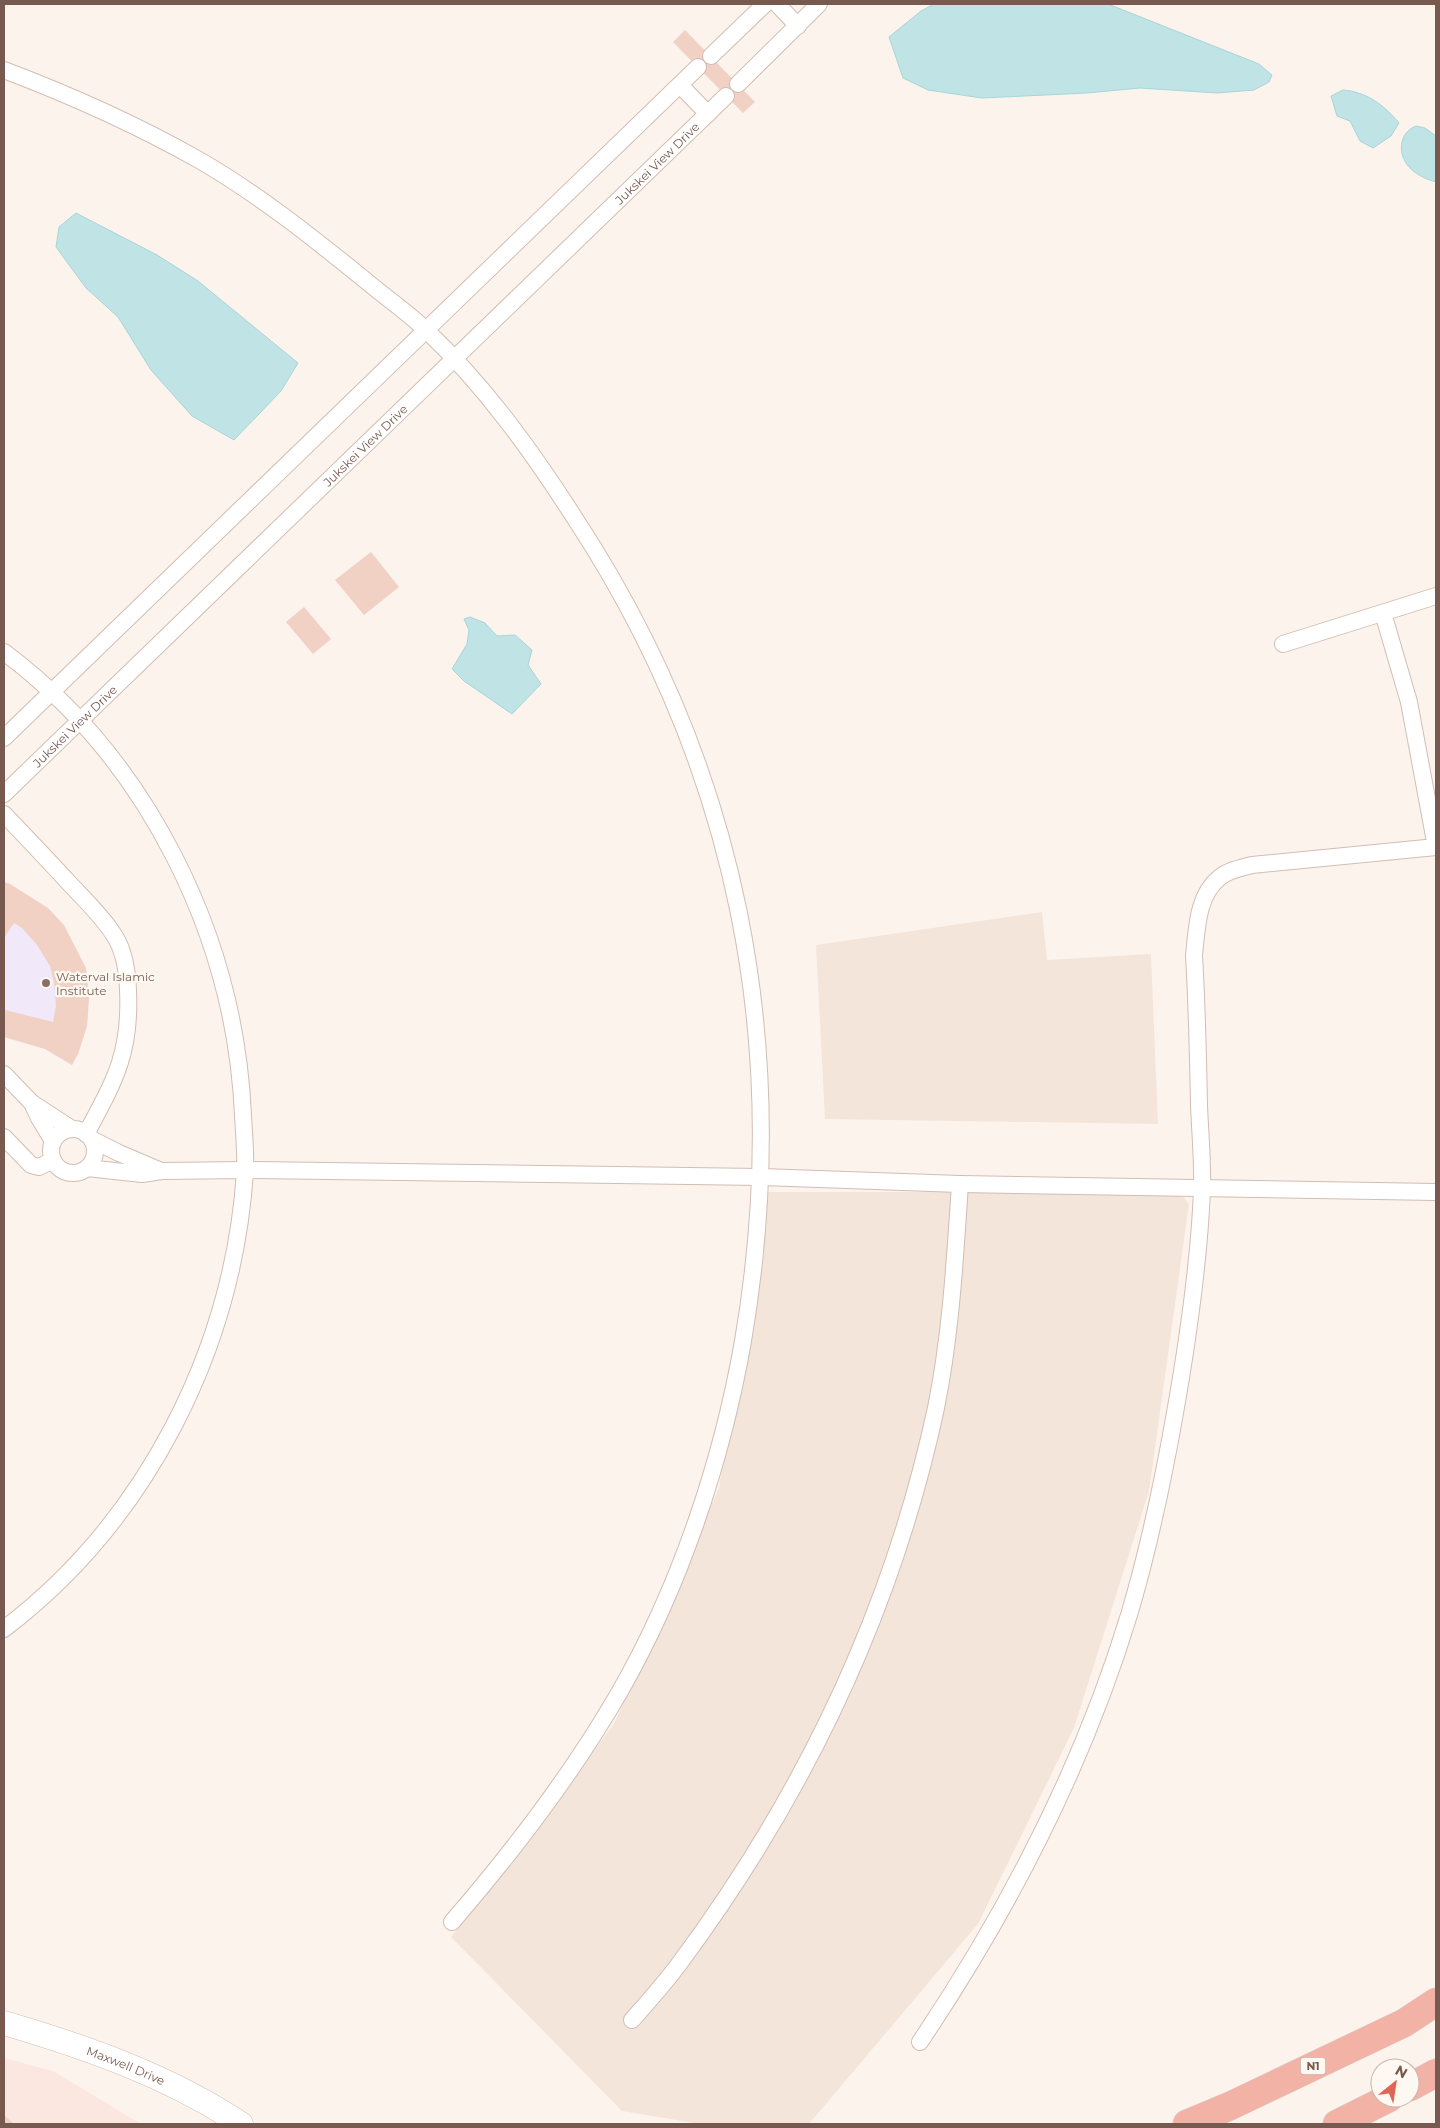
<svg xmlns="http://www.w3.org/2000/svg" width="1440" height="2128" font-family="Montserrat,sans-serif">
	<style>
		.residential { fill: #f4e5da }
		.commercial { fill: #fce6e0 }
		.education { fill: #f1e8f9 }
		.water { fill: #c0e4e6; stroke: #a7d5d7 }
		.building { fill: #f1d1c4 }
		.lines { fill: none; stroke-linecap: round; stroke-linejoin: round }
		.minor-casing { stroke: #d1bdb3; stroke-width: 18 }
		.secondary-casing { stroke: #d4bdb1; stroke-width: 25 }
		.motorway-casing { stroke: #d9d1ce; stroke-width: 29 }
		.minor { stroke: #fff; stroke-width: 16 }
		.secondary { stroke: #fff; stroke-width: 24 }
		.motorway { stroke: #f3b2a6; stroke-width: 28 }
		.education-dot { fill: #8d6e63; stroke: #fef8f2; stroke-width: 2 }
		.labels { text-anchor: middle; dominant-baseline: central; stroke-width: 4.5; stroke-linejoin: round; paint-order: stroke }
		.shield { fill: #fef8f2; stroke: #a08980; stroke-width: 1 }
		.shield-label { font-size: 11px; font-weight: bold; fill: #77594f }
		.street-label { font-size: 12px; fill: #77594f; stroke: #fef8f2 }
		.education-label { font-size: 12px; fill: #785e54; stroke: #fef8f2; text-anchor: start }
	</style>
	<rect width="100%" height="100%" fill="#fcf4ec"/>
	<g class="residential">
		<path d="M 1042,912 L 1047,960 L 1151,954 L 1158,1124 L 825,1119 L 816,945 Z"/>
		<path d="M 768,1192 L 1179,1192 L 1189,1204 L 1149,1491 L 1074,1728 L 978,1924 L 809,2124 L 700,2124 L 622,2111 L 451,1937 L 614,1724 L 719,1488 Z"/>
	</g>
	<path class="commercial" d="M 4,2058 L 53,2071 L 141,2124 L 4,2124 Z"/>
	<path class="education" d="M 4,882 L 10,884 L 86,968 L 89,998 L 87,1026 L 78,1054 L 72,1065 L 45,1049 L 4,1037 Z"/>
	<g class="water">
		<path d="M 934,4 L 1108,4 L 1259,64 L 1272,75 L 1269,82 L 1254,90 L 1217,93 L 1140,88 L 1087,93 L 982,98 L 928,90 L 903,78 L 889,37 L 921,11 Z"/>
		<path d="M 1343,90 C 1367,92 1384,105 1399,123 L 1391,136 L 1373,148 L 1360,141 L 1350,121 L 1337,116 L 1331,96 Z"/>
		<path d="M 1416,126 L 1425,128 L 1436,136 L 1436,182 C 1428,180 1417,175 1411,169 C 1397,156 1398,133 1416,126 Z"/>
		<path d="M 76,213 L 157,255 L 198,281 L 298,363 L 281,391 L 234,440 L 192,416 L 151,370 L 118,317 L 86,288 L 56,247 L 59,227 Z"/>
		<path d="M 470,617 L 485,623 L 497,636 L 515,635 L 532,650 L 528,665 L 541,684 L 512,714 L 464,681 L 452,669 L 467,644 L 469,630 L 464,619 Z"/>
	</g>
	<g class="building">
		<path d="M 685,30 L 755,102 L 743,113 L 673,42 Z"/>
		<path d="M 371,552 L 399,587 L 364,615 L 335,580 Z"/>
		<path d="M 304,607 L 331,639 L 313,654 L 286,622 Z"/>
		<path d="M 4,882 L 10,884 L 48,908 L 64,925 L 86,968 L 89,998 L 87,1026 L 78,1054 L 72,1065 L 45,1049 L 4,1037 L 4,1006 L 5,1010 L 53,1022 L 56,1006 L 54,982 L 50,966 L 37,945 L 22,928 L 14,923 L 4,938 Z"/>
		<path d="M 4,2115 L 14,2124 L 4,2124 Z"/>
	</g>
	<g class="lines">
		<g class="minor-casing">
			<g id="minor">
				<path d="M 777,4 L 798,26"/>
				<path d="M 711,56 L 765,4"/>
				<path d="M 4,70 C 70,95 137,125 199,160 C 258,194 312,237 365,280 C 385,297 407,312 426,330 C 484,385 531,450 574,517 C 738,766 793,1047 743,1341 C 722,1461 680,1587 619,1693 C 571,1776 515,1849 452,1922"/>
				<path d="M 738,84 L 819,4"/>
				<path d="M 680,85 L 708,114"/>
				<path d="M 1383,613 L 1409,702 L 1436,847"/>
				<path d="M 1283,644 L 1436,596"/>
				<path d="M 4,652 C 148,760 235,937 243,1115 C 244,1134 246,1154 245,1172 C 233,1350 146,1521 4,1629"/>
				<path d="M 4,738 L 698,67"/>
				<path id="s1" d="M 4,794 L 726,96"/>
				<path d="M 4,814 C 26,837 48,860 69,883 C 85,900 102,916 114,935 C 124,950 128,973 128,990 C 131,1053 115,1080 86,1134"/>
				<path d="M 4,1074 L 32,1103 L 72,1129"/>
				<path d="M 32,1103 L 39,1118 L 53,1141"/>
				<circle cx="73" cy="1151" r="22"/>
				<path d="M 4,1137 L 31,1165 L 39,1167 L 53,1160"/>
				<path d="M 91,1139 L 119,1153 L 159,1170"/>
				<path d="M 87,1168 L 142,1174 L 162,1171 L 245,1170 L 761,1177 L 960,1184 L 1436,1192"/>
				<path d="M 632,2020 C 648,2002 665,1983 679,1964 C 804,1796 892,1613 936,1408 C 951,1334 955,1258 960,1184"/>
				<path d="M 920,2042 C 1008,1911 1083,1766 1129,1615 C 1149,1548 1163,1481 1175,1413 C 1188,1339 1199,1265 1202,1190 C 1203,1162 1200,1133 1199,1104 C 1198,1054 1197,1005 1194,955 C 1197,929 1197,896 1219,878 C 1228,870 1241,868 1252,865 L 1436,847"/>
			</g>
		</g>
		<g class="secondary-casing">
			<g id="secondary">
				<path id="s2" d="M 4,2023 C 86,2047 169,2076 241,2124"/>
			</g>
		</g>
		<g class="motorway-casing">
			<g id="motorway">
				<path d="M 1410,2087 L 1436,2073"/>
				<path d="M 1187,2124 L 1230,2106 L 1404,2023 L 1436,2002"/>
				<path d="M 1337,2124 L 1389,2098"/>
			</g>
		</g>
		<use href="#minor" class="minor"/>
		<use href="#secondary" class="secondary"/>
		<use href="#motorway" class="motorway"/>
	</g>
	<circle class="education-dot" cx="46" cy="983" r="5"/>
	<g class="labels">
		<rect class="shield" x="1300.5" y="2057.5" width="25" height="17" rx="4"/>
		<g class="shield-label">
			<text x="1313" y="2066">N1</text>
		</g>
		<g class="street-label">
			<text stroke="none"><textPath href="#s1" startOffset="908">Jukskei View Drive</textPath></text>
			<text stroke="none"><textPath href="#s1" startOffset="502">Jukskei View Drive</textPath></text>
			<text stroke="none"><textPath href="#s1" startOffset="98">Jukskei View Drive</textPath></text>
			<text stroke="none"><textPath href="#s2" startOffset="129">Maxwell Drive</textPath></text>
		</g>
		<g class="education-label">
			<text x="56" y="976">Waterval Islamic<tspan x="56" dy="14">Institute</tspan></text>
		</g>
	</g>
	<rect width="1440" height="2128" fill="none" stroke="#77594f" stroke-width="10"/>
	<g transform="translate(1395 2083) rotate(30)"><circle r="24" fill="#fef8f2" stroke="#c8b8b1"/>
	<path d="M0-4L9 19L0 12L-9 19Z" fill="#e06757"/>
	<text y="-8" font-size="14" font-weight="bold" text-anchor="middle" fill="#77594f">N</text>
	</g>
</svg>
